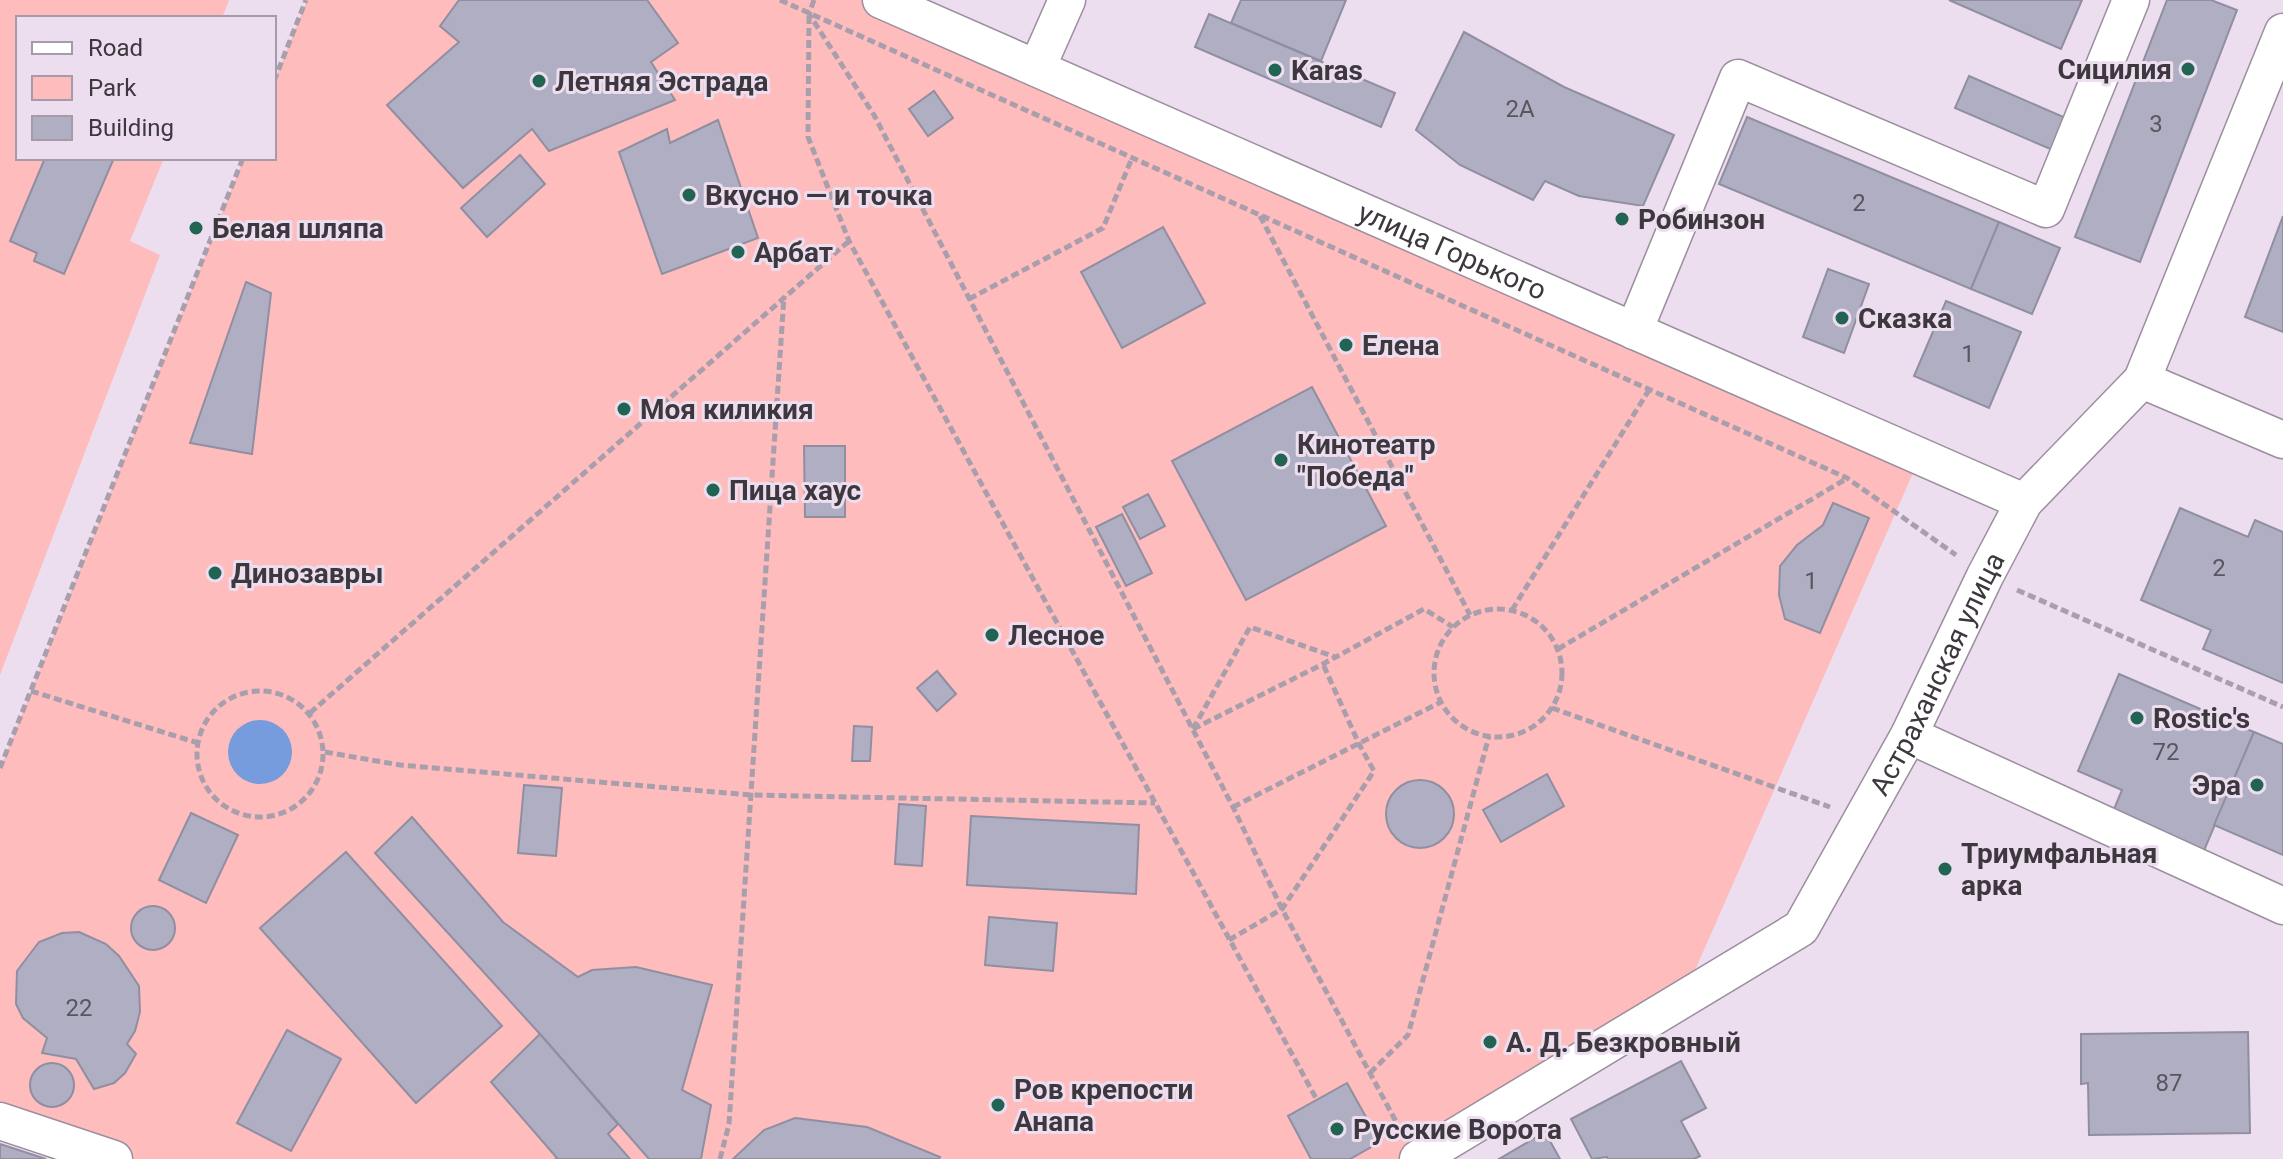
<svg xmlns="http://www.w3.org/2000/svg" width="2283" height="1159" font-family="Roboto,sans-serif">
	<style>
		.green { fill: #febcbd }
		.water { fill: #779cde }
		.building { fill: #b0aec2; stroke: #908ea1; stroke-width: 2 }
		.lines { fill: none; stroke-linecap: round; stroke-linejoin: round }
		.minor-casing { stroke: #9b8e9e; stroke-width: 39 }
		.path { stroke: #a99eac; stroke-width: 5; stroke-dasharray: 8 4; stroke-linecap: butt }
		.minor { stroke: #fff; stroke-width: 36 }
		.poi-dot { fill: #216454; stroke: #ecddef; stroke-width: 3 }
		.labels { text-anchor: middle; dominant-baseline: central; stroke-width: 6; stroke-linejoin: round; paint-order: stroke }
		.number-label { font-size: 24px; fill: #5a555f }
		.poi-label { font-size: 28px; font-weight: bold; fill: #3d373e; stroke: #ecddef; text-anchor: start }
		.street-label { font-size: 28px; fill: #3d373e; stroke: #ecddef }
	</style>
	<rect width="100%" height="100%" fill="#ecddef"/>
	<g class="green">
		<path d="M 0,0 L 229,0 L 222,18 L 18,18 L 18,158 L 164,158 L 130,241 L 160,255 L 0,675 Z"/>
		<path d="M 307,0 L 881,0 L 1920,457 L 1682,1000 L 1418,1159 L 114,1159 L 0,1121 L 0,769 L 244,158 L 274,158 L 274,82 Z"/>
	</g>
	<circle class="water" cx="260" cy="752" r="32"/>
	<g class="building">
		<path d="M 459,0 L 647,0 L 678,43 L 651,62 L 675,100 L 549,151 L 532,129 L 463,188 L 387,105 L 459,42 L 440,26 Z"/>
		<path d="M 1241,0 L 1346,0 L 1321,61 L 1231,23 Z"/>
		<path d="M 1949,0 L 2082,0 L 2061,49 Z"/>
		<path d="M 2167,0 L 2211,0 L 2237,10 L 2140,262 L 2075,237 Z"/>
		<path d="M 1209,14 L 1395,93 L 1381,127 L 1195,47 Z"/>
		<path d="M 1464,32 L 1564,87 L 1674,135 L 1643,206 L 1579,196 L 1545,181 L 1533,200 L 1460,165 L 1416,130 Z"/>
		<path d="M 1969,76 L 2068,119 L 2055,151 L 1955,108 Z"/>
		<path d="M 934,91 L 953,118 L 928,136 L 909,109 Z"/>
		<path d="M 1747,117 L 1999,222 L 1971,289 L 1719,184 Z"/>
		<path d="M 718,120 L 758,238 L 662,274 L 619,152 L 667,129 L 670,143 Z"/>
		<path d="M 520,155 L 545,184 L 487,237 L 461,208 Z"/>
		<path d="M 45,158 L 114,158 L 64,274 L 34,261 L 37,253 L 10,241 Z"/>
		<path d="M 2283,216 L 2283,332 L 2245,317 Z"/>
		<path d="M 1999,222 L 2060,248 L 2032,314 L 1971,289 Z"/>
		<path d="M 1163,227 L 1205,303 L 1122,348 L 1081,272 Z"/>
		<path d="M 1828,269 L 1869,284 L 1844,353 L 1803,337 Z"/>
		<path d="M 246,282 L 271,293 L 252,454 L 190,443 Z"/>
		<path d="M 1946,301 L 2021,332 L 1989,408 L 1914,376 Z"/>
		<path d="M 1312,387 L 1386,526 L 1246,600 L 1172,461 Z"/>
		<path d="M 804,446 L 845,446 L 845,517 L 805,517 Z"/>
		<path d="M 1148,494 L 1165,526 L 1140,539 L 1123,507 Z"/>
		<path d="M 1833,503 L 1869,518 L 1820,633 L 1785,619 L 1779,595 L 1780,566 L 1797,545 L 1823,525 Z"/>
		<path d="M 2180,508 L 2248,537 L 2255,520 L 2283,532 L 2283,683 L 2203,649 L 2211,630 L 2141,600 Z"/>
		<path d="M 1122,514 L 1152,573 L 1126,586 L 1096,527 Z"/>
		<path d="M 937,671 L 956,694 L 937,711 L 917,688 Z"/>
		<path d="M 2119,674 L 2254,732 L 2203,853 L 2112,814 L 2122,790 L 2078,771 Z"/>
		<path d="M 854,726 L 872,727 L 870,761 L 852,761 Z"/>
		<path d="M 2254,732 L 2283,744 L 2283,855 L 2214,825 Z"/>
		<path d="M 1547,774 L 1564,806 L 1501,842 L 1483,810 Z"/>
		<circle cx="1420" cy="814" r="34"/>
		<path d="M 524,785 L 562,788 L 556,856 L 518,853 Z"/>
		<path d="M 899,804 L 926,806 L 922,866 L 895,864 Z"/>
		<path d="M 191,813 L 238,835 L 206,903 L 159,880 Z"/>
		<path d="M 971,816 L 1139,825 L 1136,894 L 967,885 Z"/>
		<path d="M 412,817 L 503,922 L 578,977 L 592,970 L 636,967 L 712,985 L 682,1090 L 711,1105 L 701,1159 L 649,1159 L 540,1034 L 375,853 Z"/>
		<path d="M 346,852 L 502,1026 L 416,1103 L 260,928 Z"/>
		<circle cx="153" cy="928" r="22"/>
		<path d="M 989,917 L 1057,923 L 1053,971 L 985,965 Z"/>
		<path d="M 79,932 L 106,944 L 119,956 L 139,986 L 140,1012 L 135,1031 L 127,1044 L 136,1054 L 125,1073 L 114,1083 L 94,1089 L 76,1059 L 42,1053 L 47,1038 L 23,1018 L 16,1004 L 17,971 L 39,942 L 62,933 Z"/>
		<path d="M 287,1030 L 341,1059 L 291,1151 L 237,1123 Z"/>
		<path d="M 2248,1032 L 2250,1133 L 2089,1135 L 2088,1083 L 2081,1084 L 2081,1034 Z"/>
		<path d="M 540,1034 L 618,1124 L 608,1134 L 630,1159 L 555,1159 L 557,1158 L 491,1082 Z"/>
		<path d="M 1681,1061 L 1706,1108 L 1681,1121 L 1700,1156 L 1694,1159 L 1608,1159 L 1607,1157 L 1592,1159 L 1571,1119 Z"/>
		<circle cx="52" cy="1085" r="22"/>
		<path d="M 1347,1083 L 1380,1142 L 1350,1159 L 1311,1159 L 1288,1116 Z"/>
		<path d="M 795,1118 L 867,1127 L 940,1157 L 939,1159 L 733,1159 L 764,1130 Z"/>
		<path d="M 1545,1132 L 1560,1159 L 1499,1159 Z"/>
		<path d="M 0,1144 L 46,1159 L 0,1159 Z"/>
	</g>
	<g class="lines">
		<g class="minor-casing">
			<g id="minor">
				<path id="s1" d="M 881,0 L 2024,502"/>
				<path d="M 1037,68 L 1067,0"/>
				<path d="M 1634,331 L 1738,78 L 2046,209 L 2131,0"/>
				<path d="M 2142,380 L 2283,440"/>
				<path d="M 1909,735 L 2283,906"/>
				<path d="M 0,1121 L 114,1159"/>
				<path id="s2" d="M 1418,1159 L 1801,928 L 1909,735 L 1985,576 L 2024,502 L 2142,380 L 2283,32"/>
			</g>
		</g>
		<g class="path">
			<path d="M 780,0 L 1847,478 L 1956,555"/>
			<path d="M 814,0 L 809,14 L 874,115 L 1233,807 L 1282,909 L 1401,1131"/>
			<path d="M 809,16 L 808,137 L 849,241 L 1317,1100"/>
			<path d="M 274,81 L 306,0"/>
			<path d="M 1260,216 L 1470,615"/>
			<path d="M 969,299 L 1103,228 L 1132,158"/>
			<path d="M 2017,590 L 2283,707"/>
			<circle cx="1498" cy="673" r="64"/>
			<path d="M 1512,610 L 1649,390"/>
			<path d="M 1558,649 L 1846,479"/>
			<circle cx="260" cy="754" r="63"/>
			<path d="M 31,691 L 198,743"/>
			<path d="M 1552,708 L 1830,807"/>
			<path d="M 310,713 L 849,241"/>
			<path d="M 1193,729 L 1323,664 L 1424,609 L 1453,627"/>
			<path d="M 1193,729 L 1250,627 L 1335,657"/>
			<path d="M 325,752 L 400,765 L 751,795 L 1155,803"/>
			<path d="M 0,768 L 243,158"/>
			<path d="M 1233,807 L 1441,702"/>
			<path d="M 1229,940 L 1282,909 L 1374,771 L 1359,744 L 1323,664"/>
			<path d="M 1370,1073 L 1408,1035 L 1489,736"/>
			<path d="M 720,1159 L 729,1124 L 784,296"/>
		</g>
		<use href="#minor" class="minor"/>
	</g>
	<g class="poi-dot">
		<circle cx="2188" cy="69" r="8"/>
		<circle cx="1275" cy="70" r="8"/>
		<circle cx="539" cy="81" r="8"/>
		<circle cx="689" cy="195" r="8"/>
		<circle cx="1622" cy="219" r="8"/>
		<circle cx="196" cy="228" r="8"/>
		<circle cx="738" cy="252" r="8"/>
		<circle cx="1842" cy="318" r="8"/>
		<circle cx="1346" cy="345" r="8"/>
		<circle cx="624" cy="409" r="8"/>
		<circle cx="1281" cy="460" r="8"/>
		<circle cx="713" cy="490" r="8"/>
		<circle cx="215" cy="573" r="8"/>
		<circle cx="992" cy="635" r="8"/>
		<circle cx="2137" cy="718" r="8"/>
		<circle cx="2257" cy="785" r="8"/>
		<circle cx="1945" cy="869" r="8"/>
		<circle cx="1490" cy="1042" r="8"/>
		<circle cx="998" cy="1105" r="8"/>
		<circle cx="1337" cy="1129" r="8"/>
	</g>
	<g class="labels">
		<g class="number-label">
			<text x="1520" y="109">2А</text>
			<text x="2156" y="124">3</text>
			<text x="1859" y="203">2</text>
			<text x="1968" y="354">1</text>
			<text x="2219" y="568">2</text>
			<text x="1811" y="581">1</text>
			<text x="2166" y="752">72</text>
			<text x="79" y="1008">22</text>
			<text x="2169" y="1083">87</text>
		</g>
		<g class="poi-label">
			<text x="2172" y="69" text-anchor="end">Сицилия</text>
			<text x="1291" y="70">Karas</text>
			<text x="555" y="81">Летняя Эстрада</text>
			<text x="705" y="195">Вкусно — и точка</text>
			<text x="1638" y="219">Робинзон</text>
			<text x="212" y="228">Белая шляпа</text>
			<text x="754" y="252">Арбат</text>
			<text x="1858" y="318">Сказка</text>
			<text x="1362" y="345">Елена</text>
			<text x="640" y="409">Моя киликия</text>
			<text x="1297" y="444">Кинотеатр<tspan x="1297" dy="32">"Победа"</tspan></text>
			<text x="729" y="490">Пица хаус</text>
			<text x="231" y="573">Динозавры</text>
			<text x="1008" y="635">Лесное</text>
			<text x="2153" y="718">Rostic's</text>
			<text x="2241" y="785" text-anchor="end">Эра</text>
			<text x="1961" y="853">Триумфальная<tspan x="1961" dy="32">арка</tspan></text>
			<text x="1506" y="1042">А. Д. Безкровный</text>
			<text x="1014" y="1089">Ров крепости<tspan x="1014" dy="32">Анапа</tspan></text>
			<text x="1353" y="1129">Русские Ворота</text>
		</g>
		<g class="street-label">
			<text stroke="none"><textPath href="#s1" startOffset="624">улица Горького</textPath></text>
			<text stroke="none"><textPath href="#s2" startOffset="736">Астраханская улица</textPath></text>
		</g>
	</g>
	<rect x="16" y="16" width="260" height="144" fill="#ecddef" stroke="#a69ba8" stroke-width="2"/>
	<rect x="32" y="42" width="40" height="12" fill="#ffffff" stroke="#a69ba8" stroke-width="2"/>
	<text x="88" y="56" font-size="24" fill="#3d373e">Road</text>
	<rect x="32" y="76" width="40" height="24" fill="#febcbd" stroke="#a69ba8" stroke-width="2"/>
	<text x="88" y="96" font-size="24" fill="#3d373e">Park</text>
	<rect x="32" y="116" width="40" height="24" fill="#b0aec2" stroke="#a69ba8" stroke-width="2"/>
	<text x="88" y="136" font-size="24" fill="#3d373e">Building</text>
</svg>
